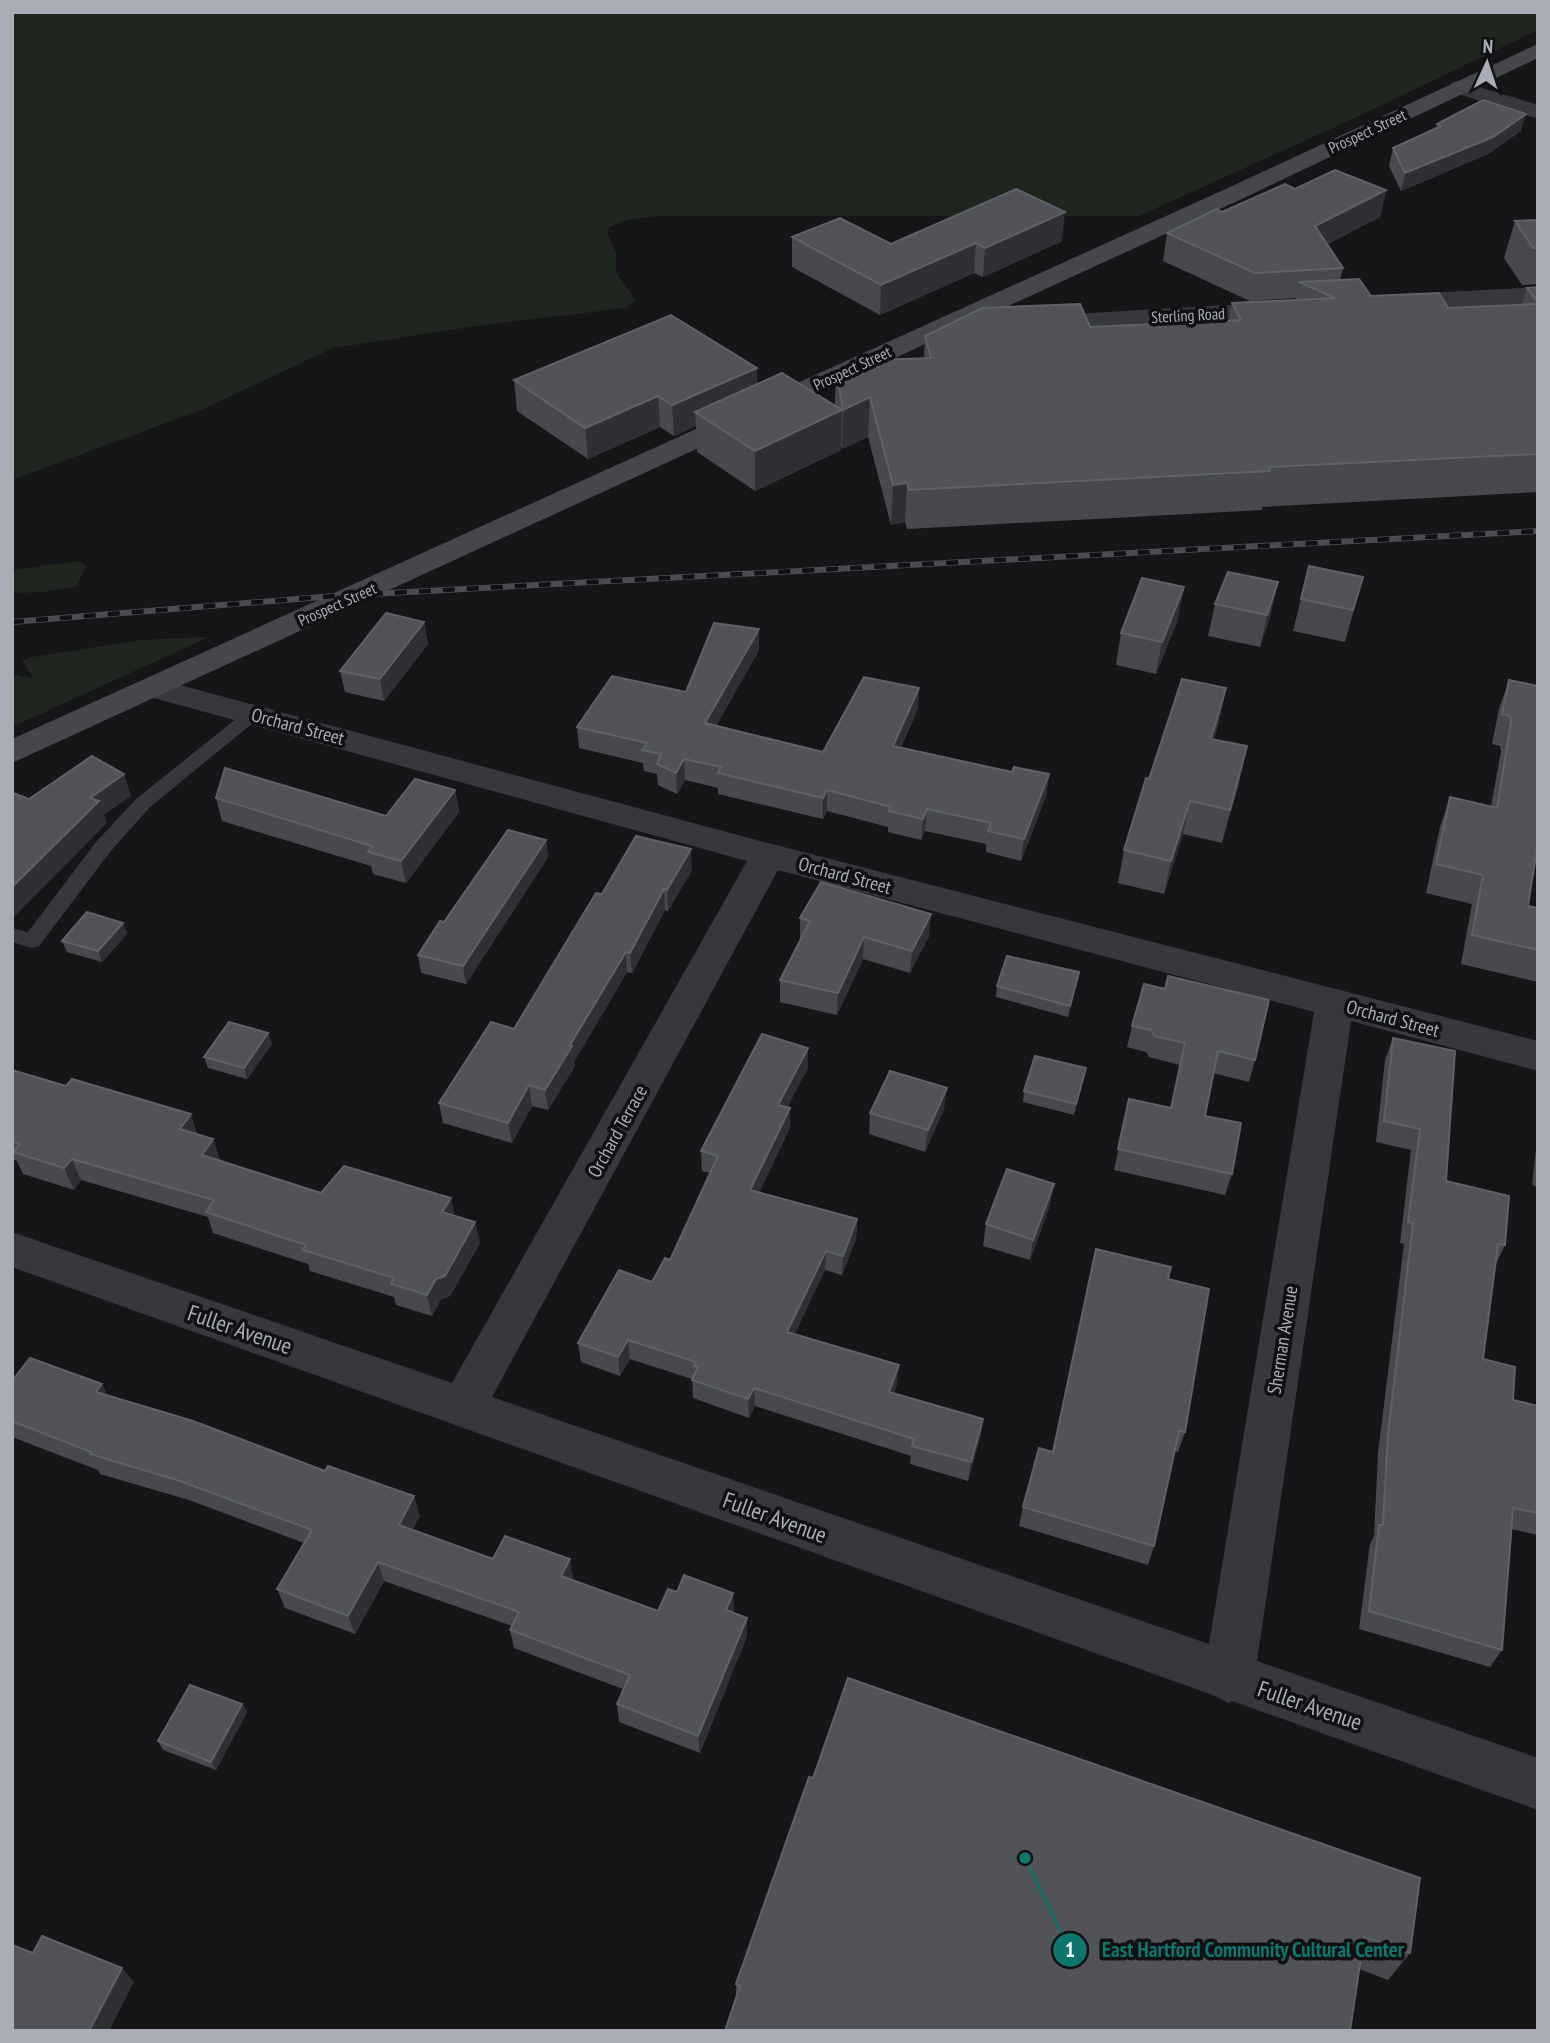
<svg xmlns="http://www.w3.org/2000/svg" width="1550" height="2043" font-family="'PT Sans Narrow',sans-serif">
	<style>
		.green { fill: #1e261f }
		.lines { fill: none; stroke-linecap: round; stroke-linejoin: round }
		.lane { fill: #37383d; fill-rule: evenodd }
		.street { fill: #37383d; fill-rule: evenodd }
		.secondary { fill: #45474d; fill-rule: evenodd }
		.rail-casing { stroke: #4a4c52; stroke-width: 6 }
		.rail { stroke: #111113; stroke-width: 4.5; stroke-dasharray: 12; stroke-linecap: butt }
		.wall { fill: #47494d }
		.shaded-wall { fill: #2f3033 }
		.building { fill: #525359; stroke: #5f6168; stroke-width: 2 }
		.labels { text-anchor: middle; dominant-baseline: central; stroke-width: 7; stroke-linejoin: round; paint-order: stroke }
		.far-street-label { font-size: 16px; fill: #a8adb8; stroke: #111113 }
		.street-label { font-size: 19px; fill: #a8adb8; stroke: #111113 }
		.near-street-label { font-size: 23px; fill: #a8adb8; stroke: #111113 }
		.leader { fill: none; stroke: #0f766e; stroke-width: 2.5 }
		.callout-dot { fill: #0f766e; stroke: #111113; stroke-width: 2.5 }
		.mark-label { font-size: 21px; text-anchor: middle; font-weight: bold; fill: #fff }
		.callout-label { font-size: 21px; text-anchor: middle; font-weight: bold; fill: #0f766e; stroke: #111113; stroke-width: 7; stroke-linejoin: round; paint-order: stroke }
	</style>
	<rect width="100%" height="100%" fill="#161618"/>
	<g class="green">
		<path d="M 12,12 L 1538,12 L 1538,30 L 1357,117 L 1139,216 L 660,216 C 644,218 617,218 607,231 L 616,254 L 616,272 L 635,300 L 626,308 L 483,325 L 333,348 L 201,410 L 12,480 Z"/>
		<path d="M 79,561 L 86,566 L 76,587 L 42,592 L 12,593 L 12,570 Z"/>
		<path d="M 209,637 L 12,727 L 12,674 L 34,679 L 22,661 L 32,657 L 141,640 Z"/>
	</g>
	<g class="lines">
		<path class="lane" d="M 253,708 L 259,710 L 262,714 L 259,718 L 150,807 L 110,852 L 39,946 L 32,948 L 12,942 L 12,928 L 28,932 L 96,842 L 136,799 L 247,710 Z"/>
		<g class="street">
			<path d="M 1460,81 L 1538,105 L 1538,119 L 1452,92 L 1449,87 L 1452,82 Z"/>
			<path d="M 1538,287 L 1538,303 L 1390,311 L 1381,308 L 1377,303 L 1381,298 L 1390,295 Z"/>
			<path d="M 1281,302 L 1290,305 L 1294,310 L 1290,315 L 1037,332 L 1028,329 L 1024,324 L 1028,319 L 1037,316 Z"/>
			<path d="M 154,678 L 768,843 L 1538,1041 L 1538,1071 L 1351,1021 L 1257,1661 L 1538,1758 L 1538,1810 L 1232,1701 L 1229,1703 L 1210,1694 L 12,1267 L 12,1232 L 452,1383 L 747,861 L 143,695 L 138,688 L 143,681 ZM 778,870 L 1314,1012 L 1209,1644 L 492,1397 Z"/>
		</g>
		<path class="secondary" d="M 1538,44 L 1538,58 L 1246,197 L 12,763 L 12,739 L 1230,187 Z"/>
		<g class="rail-casing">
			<path id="rail" d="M 12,622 L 334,596 L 1538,531"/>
		</g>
		<use href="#rail" class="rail"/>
	</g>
	<g class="wall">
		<path d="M 1437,124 L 1521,131 L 1488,154 L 1401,191 L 1389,166 L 1393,148 L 1436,128 Z"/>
		<path d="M 1295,189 L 1386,190 L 1380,217 L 1327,244 L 1343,268 L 1340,280 L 1371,296 L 1448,308 L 1522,304 L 1527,288 L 1538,287 L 1538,492 L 1262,507 L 1262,510 L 907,529 L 905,522 L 891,525 L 868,437 L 842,449 L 841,446 L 841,450 L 755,491 L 697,452 L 696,426 L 674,436 L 660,427 L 588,459 L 517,411 L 514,380 L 757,368 L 757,384 L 835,405 L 836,369 L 876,368 L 877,360 L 924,358 L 925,336 L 1090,327 L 1229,320 L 1232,303 L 1295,300 L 1296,298 L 1250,301 L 1163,261 L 1167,233 L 1222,212 Z"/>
		<path d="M 1538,220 L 1538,284 L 1522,285 L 1504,258 L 1515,221 Z"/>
		<path d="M 792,237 L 891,244 L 1062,241 L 983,277 L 974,273 L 880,315 L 792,267 Z"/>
		<path d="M 1309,566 L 1363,577 L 1345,642 L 1293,631 Z"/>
		<path d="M 1215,604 L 1271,614 L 1260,647 L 1208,636 Z"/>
		<path d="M 1178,619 L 1156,674 L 1116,665 L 1121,633 Z"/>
		<path d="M 424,622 L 428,644 L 384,701 L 345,692 L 340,671 Z"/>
		<path d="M 759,629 L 759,650 L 716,726 L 823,752 L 918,709 L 901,747 L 1012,772 L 1049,774 L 1046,796 L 1021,861 L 986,852 L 986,844 L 925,831 L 921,840 L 888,832 L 888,827 L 827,811 L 823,819 L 718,794 L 718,788 L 685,780 L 677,794 L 658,785 L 657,774 L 644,771 L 643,763 L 579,748 L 577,727 L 686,692 Z"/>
		<path d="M 1509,680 L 1528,906 L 1538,908 L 1538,982 L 1461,964 L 1472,904 L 1426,893 L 1440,827 L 1450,797 L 1491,806 L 1501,751 L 1500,746 L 1492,744 L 1499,709 Z"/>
		<path d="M 1226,688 L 1219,721 L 1214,739 L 1240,779 L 1222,843 L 1183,834 L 1164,894 L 1118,883 L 1124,850 L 1149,779 Z"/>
		<path d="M 455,790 L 459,812 L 406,883 L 373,874 L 371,866 L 222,821 L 216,798 L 386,816 Z"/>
		<path d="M 546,840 L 548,857 L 466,984 L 421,973 L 418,955 L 444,922 Z"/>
		<path d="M 692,870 L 668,911 L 665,910 L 632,973 L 627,972 L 574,1062 L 575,1066 L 548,1110 L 532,1106 L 512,1143 L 443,1123 L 439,1103 L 514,1029 L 602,894 Z"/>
		<path d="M 800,918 L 929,936 L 910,973 L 863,959 L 837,1015 L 780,1002 L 780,980 L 800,940 Z"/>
		<path d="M 123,923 L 127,934 L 102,962 L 67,952 L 62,941 Z"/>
		<path d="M 1077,983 L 1068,1017 L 996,997 L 997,986 Z"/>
		<path d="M 1144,984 L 1255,1060 L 1249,1082 L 1213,1073 L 1205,1116 L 1232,1174 L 1225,1195 L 1114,1170 L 1129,1099 L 1171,1108 L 1180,1065 L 1149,1057 L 1146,1052 L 1127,1047 L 1132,1026 Z"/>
		<path d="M 268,1033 L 272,1044 L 247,1079 L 208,1068 L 204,1057 Z"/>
		<path d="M 1393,1038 L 1446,1181 L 1505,1245 L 1495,1266 L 1483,1359 L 1513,1400 L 1538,1406 L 1538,1535 L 1511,1529 L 1502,1650 L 1490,1667 L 1359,1629 L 1370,1544 L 1374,1536 L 1378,1453 L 1404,1244 L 1400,1243 L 1411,1150 L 1376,1142 L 1385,1060 Z"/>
		<path d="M 808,1068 L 787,1107 L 790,1128 L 759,1192 L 857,1219 L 856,1239 L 842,1275 L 825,1270 L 794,1335 L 897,1384 L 893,1394 L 983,1419 L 980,1438 L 968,1481 L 910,1464 L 911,1456 L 755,1406 L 749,1418 L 693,1398 L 692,1379 L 630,1359 L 620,1376 L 581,1362 L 578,1343 L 652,1282 L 670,1260 L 710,1173 L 702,1171 L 701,1151 Z"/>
		<path d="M 1086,1068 L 1074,1115 L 1023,1102 L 1024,1091 Z"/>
		<path d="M 12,1070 L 198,1135 L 213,1139 L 220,1160 L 321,1193 L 451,1198 L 454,1215 L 475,1222 L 480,1243 L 450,1296 L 441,1299 L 432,1316 L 396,1305 L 394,1297 L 310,1271 L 308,1264 L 213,1233 L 208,1217 L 81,1180 L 74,1190 L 23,1174 L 17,1161 L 12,1159 Z"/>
		<path d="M 944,1109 L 925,1152 L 869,1134 L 870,1113 Z"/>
		<path d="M 1538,1131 L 1538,1187 L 1532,1185 Z"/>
		<path d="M 1050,1205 L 1030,1260 L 983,1246 L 986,1224 Z"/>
		<path d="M 1168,1279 L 1185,1432 L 1178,1452 L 1175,1451 L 1154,1546 L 1148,1565 L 1019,1526 L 1023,1507 L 1053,1452 Z"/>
		<path d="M 12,1381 L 102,1384 L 107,1395 L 420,1516 L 412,1529 L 493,1559 L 573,1578 L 572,1580 L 658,1611 L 677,1592 L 733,1593 L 733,1613 L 747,1636 L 700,1753 L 619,1722 L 617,1704 L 623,1689 L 514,1648 L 510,1630 L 512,1626 L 384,1581 L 355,1634 L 285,1608 L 277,1589 L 304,1543 L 189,1500 L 100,1474 L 98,1470 L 12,1437 Z"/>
		<path d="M 848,1678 L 1410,1953 L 1388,1980 L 1359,1969 L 736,1998 L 736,1984 L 813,1778 Z"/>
		<path d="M 242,1704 L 247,1712 L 216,1770 L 163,1750 L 158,1741 Z"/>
	</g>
	<g class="shaded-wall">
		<path d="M 1526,114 L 1521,131 L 1488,154 L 1401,191 L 1405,173 Z"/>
		<path d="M 1386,190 L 1380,217 L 1309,254 L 1315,226 Z"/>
		<path d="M 1065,212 L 1062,241 L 983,277 L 985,248 Z"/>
		<path d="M 976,243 L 974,273 L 880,315 L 881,285 Z"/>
		<path d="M 757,368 L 758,398 L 695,412 L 696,426 L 674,436 L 672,405 Z"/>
		<path d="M 658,396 L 660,427 L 588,459 L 585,428 Z"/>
		<path d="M 870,397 L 868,437 L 842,449 L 843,410 Z"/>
		<path d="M 842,410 L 841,450 L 755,491 L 755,451 Z"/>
		<path d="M 907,483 L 905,522 L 891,525 L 893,485 Z"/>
		<path d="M 1278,582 L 1271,614 L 1260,647 L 1267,615 Z"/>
		<path d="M 1184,587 L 1178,619 L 1156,674 L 1162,642 Z"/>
		<path d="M 424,622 L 428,644 L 384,701 L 380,679 Z"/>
		<path d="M 759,629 L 759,650 L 706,744 L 705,723 Z"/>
		<path d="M 919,688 L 918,709 L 892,767 L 893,746 Z"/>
		<path d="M 1226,688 L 1219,721 L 1204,771 L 1211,739 Z"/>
		<path d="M 1247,746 L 1240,779 L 1222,843 L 1230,810 Z"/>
		<path d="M 684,759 L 685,780 L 677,794 L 676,773 Z"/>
		<path d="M 124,774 L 131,796 L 104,815 L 107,823 L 12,919 L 12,887 L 90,798 Z"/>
		<path d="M 1049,774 L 1046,796 L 1021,861 L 1024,839 Z"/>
		<path d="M 455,790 L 459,812 L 406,883 L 401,861 Z"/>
		<path d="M 827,790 L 827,811 L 823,819 L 823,798 Z"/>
		<path d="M 1190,801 L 1183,834 L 1164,894 L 1171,861 Z"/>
		<path d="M 927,809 L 925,831 L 921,840 L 923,819 Z"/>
		<path d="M 546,840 L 548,857 L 466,984 L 463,966 Z"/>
		<path d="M 691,849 L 692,870 L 668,911 L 667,890 Z"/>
		<path d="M 664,889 L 665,910 L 632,973 L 630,953 Z"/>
		<path d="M 931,914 L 929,936 L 910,973 L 912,951 Z"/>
		<path d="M 123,923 L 127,934 L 102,962 L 98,951 Z"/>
		<path d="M 864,937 L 863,959 L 837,1015 L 838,993 Z"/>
		<path d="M 626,952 L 627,972 L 574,1062 L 575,1066 L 548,1110 L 545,1090 L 570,1045 Z"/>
		<path d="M 1079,972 L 1077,983 L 1068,1017 L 1070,1006 Z"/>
		<path d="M 268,1033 L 272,1044 L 247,1079 L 244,1068 Z"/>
		<path d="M 808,1048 L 808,1068 L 778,1125 L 778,1105 Z"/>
		<path d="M 1086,1068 L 1084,1079 L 1074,1115 L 1076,1104 Z"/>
		<path d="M 529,1085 L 532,1106 L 512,1143 L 508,1123 Z"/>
		<path d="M 947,1088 L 944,1109 L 925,1152 L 928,1130 Z"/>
		<path d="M 790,1108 L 790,1128 L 751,1210 L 750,1190 Z"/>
		<path d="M 191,1114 L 198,1136 L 180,1129 Z"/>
		<path d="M 213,1139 L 220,1160 L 202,1155 Z"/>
		<path d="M 72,1159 L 81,1180 L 74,1190 L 64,1168 Z"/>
		<path d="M 1054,1184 L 1050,1205 L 1030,1260 L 1033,1240 Z"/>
		<path d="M 451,1198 L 455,1219 L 442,1212 Z"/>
		<path d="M 857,1219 L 856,1239 L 842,1275 L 843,1256 Z"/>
		<path d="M 475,1222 L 480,1243 L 450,1296 L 441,1299 L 432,1316 L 427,1295 L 436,1279 Z"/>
		<path d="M 826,1251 L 825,1270 L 787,1351 L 787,1332 Z"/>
		<path d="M 628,1340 L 630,1359 L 620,1376 L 618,1357 Z"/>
		<path d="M 899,1365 L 897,1384 L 887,1411 L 889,1392 Z"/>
		<path d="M 102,1384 L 112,1404 L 96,1392 Z"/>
		<path d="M 754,1388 L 755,1406 L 749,1418 L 748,1399 Z"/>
		<path d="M 983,1419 L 980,1438 L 968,1481 L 971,1462 Z"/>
		<path d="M 414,1496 L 420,1516 L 405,1544 L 399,1525 Z"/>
		<path d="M 570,1559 L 573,1578 L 565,1594 L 561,1576 Z"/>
		<path d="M 378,1562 L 384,1581 L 355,1634 L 348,1616 Z"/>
		<path d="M 733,1593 L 734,1611 L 727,1628 L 726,1610 Z"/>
		<path d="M 747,1618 L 747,1636 L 700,1753 L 698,1736 Z"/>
		<path d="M 242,1704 L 247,1712 L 216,1770 L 211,1762 Z"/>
		<path d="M 122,1968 L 134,1982 L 109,2031 L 89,2031 Z"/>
	</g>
	<g class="building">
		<path d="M 1483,100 L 1526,114 L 1493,137 L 1405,173 L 1393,148 L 1441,126 L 1437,124 Z"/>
		<path d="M 1335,170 L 1386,190 L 1315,226 L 1343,268 L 1255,273 L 1167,233 L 1217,209 L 1222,212 L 1285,184 L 1295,189 Z"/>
		<path d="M 1016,189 L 1065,212 L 985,248 L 976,243 L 881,285 L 792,237 L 840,218 L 891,244 Z"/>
		<path d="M 1538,220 L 1538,248 L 1533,248 L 1515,221 Z"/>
		<path d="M 1359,279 L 1371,296 L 1439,293 L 1448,308 L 1538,304 L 1538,454 L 1269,467 L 1270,471 L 909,490 L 907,483 L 893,485 L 870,397 L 843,410 L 836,369 L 878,367 L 877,360 L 931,358 L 925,336 L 982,308 L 1080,304 L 1090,327 L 1241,320 L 1232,303 L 1335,298 L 1299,282 Z"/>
		<path d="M 1538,287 L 1538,302 L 1527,288 Z"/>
		<path d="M 671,315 L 757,368 L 672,405 L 658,396 L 585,428 L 514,380 Z"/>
		<path d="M 782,373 L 842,410 L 755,451 L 695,412 Z"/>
		<path d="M 1309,566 L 1363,577 L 1353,610 L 1301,599 Z"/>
		<path d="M 1228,572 L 1278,582 L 1267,615 L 1215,604 Z"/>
		<path d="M 1142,578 L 1184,587 L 1162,642 L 1121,633 Z"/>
		<path d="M 386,613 L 424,622 L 380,679 L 340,671 Z"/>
		<path d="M 714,623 L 759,629 L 705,723 L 823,752 L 864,677 L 919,688 L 893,746 L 1012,772 L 1014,767 L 1049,774 L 1024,839 L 988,831 L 991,823 L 927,809 L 923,819 L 889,811 L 891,807 L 827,790 L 823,798 L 718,773 L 721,767 L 684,759 L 676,773 L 657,764 L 661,754 L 642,750 L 647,743 L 577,727 L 612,676 L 686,692 Z"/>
		<path d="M 1182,679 L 1226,688 L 1211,739 L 1247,746 L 1230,810 L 1190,801 L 1171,861 L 1124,850 L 1146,778 L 1149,779 Z"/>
		<path d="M 1509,680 L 1538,686 L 1538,842 L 1528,906 L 1538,908 L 1538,950 L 1472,935 L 1483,875 L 1436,864 L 1450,797 L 1497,808 L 1511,722 L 1510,716 L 1502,714 Z"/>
		<path d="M 92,756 L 124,774 L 90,798 L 99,801 L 12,887 L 12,794 L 13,793 L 29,799 Z"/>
		<path d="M 225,768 L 386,816 L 415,779 L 455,790 L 401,861 L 368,852 L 372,846 L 216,798 Z"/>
		<path d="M 508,830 L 546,840 L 463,966 L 418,955 L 440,921 L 444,922 Z"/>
		<path d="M 636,836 L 691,849 L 667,890 L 664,889 L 630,953 L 626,952 L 570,1045 L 572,1046 L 545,1090 L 529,1085 L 508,1123 L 439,1103 L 491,1022 L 514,1029 L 596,893 L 602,894 Z"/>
		<path d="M 821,882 L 931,914 L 912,951 L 864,937 L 838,993 L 780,980 L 810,921 L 800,918 Z"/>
		<path d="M 87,912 L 123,923 L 98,951 L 62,941 Z"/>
		<path d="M 1007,956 L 1079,972 L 1070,1006 L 997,986 Z"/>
		<path d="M 1168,976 L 1269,1000 L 1255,1060 L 1218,1051 L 1205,1116 L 1241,1123 L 1232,1174 L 1118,1149 L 1129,1099 L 1171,1108 L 1185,1043 L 1154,1036 L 1151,1030 L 1132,1026 L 1144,984 L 1165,989 Z"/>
		<path d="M 229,1022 L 268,1033 L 244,1068 L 204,1057 Z"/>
		<path d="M 762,1034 L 808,1048 L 778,1105 L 790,1108 L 750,1190 L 857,1219 L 843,1256 L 826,1251 L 787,1332 L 899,1365 L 889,1392 L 983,1419 L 971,1462 L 912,1446 L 914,1439 L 754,1388 L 748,1399 L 692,1380 L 698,1367 L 694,1366 L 696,1362 L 628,1340 L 618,1357 L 578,1343 L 619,1270 L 652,1282 L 665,1258 L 670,1260 L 718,1156 L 701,1151 Z"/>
		<path d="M 1393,1038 L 1455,1051 L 1446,1181 L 1509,1196 L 1505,1245 L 1498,1244 L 1483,1359 L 1515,1367 L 1513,1400 L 1538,1406 L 1538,1513 L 1513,1508 L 1502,1650 L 1369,1611 L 1379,1525 L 1383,1525 L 1388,1434 L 1413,1223 L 1408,1222 L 1420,1129 L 1384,1121 Z"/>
		<path d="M 1035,1056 L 1086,1068 L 1076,1104 L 1024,1091 Z"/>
		<path d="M 12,1070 L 66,1086 L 72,1079 L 191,1114 L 180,1129 L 213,1139 L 202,1155 L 321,1193 L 344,1166 L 451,1198 L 442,1212 L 475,1222 L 445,1276 L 436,1279 L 427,1295 L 391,1284 L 394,1278 L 303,1250 L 306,1245 L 206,1212 L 214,1200 L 72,1159 L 64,1168 L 13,1152 L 20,1144 L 12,1141 Z"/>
		<path d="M 890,1071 L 947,1088 L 928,1130 L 870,1113 Z"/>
		<path d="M 1007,1169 L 1054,1184 L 1033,1240 L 986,1224 Z"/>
		<path d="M 1096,1249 L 1171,1267 L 1168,1279 L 1209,1289 L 1185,1432 L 1179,1431 L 1154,1546 L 1023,1507 L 1039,1448 L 1053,1452 Z"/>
		<path d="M 30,1358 L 102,1384 L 96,1392 L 193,1421 L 325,1471 L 328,1466 L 414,1496 L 399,1525 L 493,1559 L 505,1536 L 570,1559 L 561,1576 L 658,1611 L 668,1589 L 677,1592 L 684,1575 L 733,1593 L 726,1610 L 747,1618 L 698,1736 L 617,1704 L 630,1675 L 510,1630 L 519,1612 L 378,1562 L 348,1616 L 277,1589 L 312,1530 L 180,1481 L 90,1454 L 91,1452 L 12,1421 L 12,1381 Z"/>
		<path d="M 848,1678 L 1420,1878 L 1410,1953 L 1364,1937 L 1350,2031 L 725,2031 L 740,1986 L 736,1984 L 809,1777 L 813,1778 Z"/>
		<path d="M 190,1685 L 242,1704 L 211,1762 L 158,1741 Z"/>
		<path d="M 42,1936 L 122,1968 L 89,2031 L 12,2031 L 12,1945 L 33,1953 Z"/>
	</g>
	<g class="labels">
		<g class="far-street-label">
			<text transform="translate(1367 131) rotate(-25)">Prospect Street</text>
			<text transform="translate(1188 315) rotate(-3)">Sterling Road</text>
			<text transform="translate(852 368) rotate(-25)">Prospect Street</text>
			<text transform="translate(337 604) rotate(-24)">Prospect Street</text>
		</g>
		<g class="street-label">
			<text transform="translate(298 726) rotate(15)">Orchard Street</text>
			<text transform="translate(845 875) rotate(15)">Orchard Street</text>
			<text transform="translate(1393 1018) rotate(15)">Orchard Street</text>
			<text transform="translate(617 1131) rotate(-61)">Orchard Terrace</text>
			<text transform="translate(1282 1340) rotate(-81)">Sherman Avenue</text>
		</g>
		<g class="near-street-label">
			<text transform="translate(240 1329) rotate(19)">Fuller Avenue</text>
			<text transform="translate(775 1517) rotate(20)">Fuller Avenue</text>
			<text transform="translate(1310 1705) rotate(19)">Fuller Avenue</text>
		</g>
	</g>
	<path class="leader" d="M1025 1858L1070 1950"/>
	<g class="callout-dot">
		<circle cx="1025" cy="1858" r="7"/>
		<circle cx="1070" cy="1950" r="18"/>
	</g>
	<g class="mark-label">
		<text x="1070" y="1957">1</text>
	</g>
	<g class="callout-label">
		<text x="1253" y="1957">East Hartford Community Cultural Center</text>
	</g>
	<rect width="1550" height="2043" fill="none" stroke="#a8adb8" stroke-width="28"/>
	<g transform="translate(1487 63) rotate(3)" stroke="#111113" stroke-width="5" paint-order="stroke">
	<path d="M0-5L12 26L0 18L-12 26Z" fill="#a8adb8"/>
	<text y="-10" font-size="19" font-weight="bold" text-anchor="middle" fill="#a8adb8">N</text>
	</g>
</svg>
